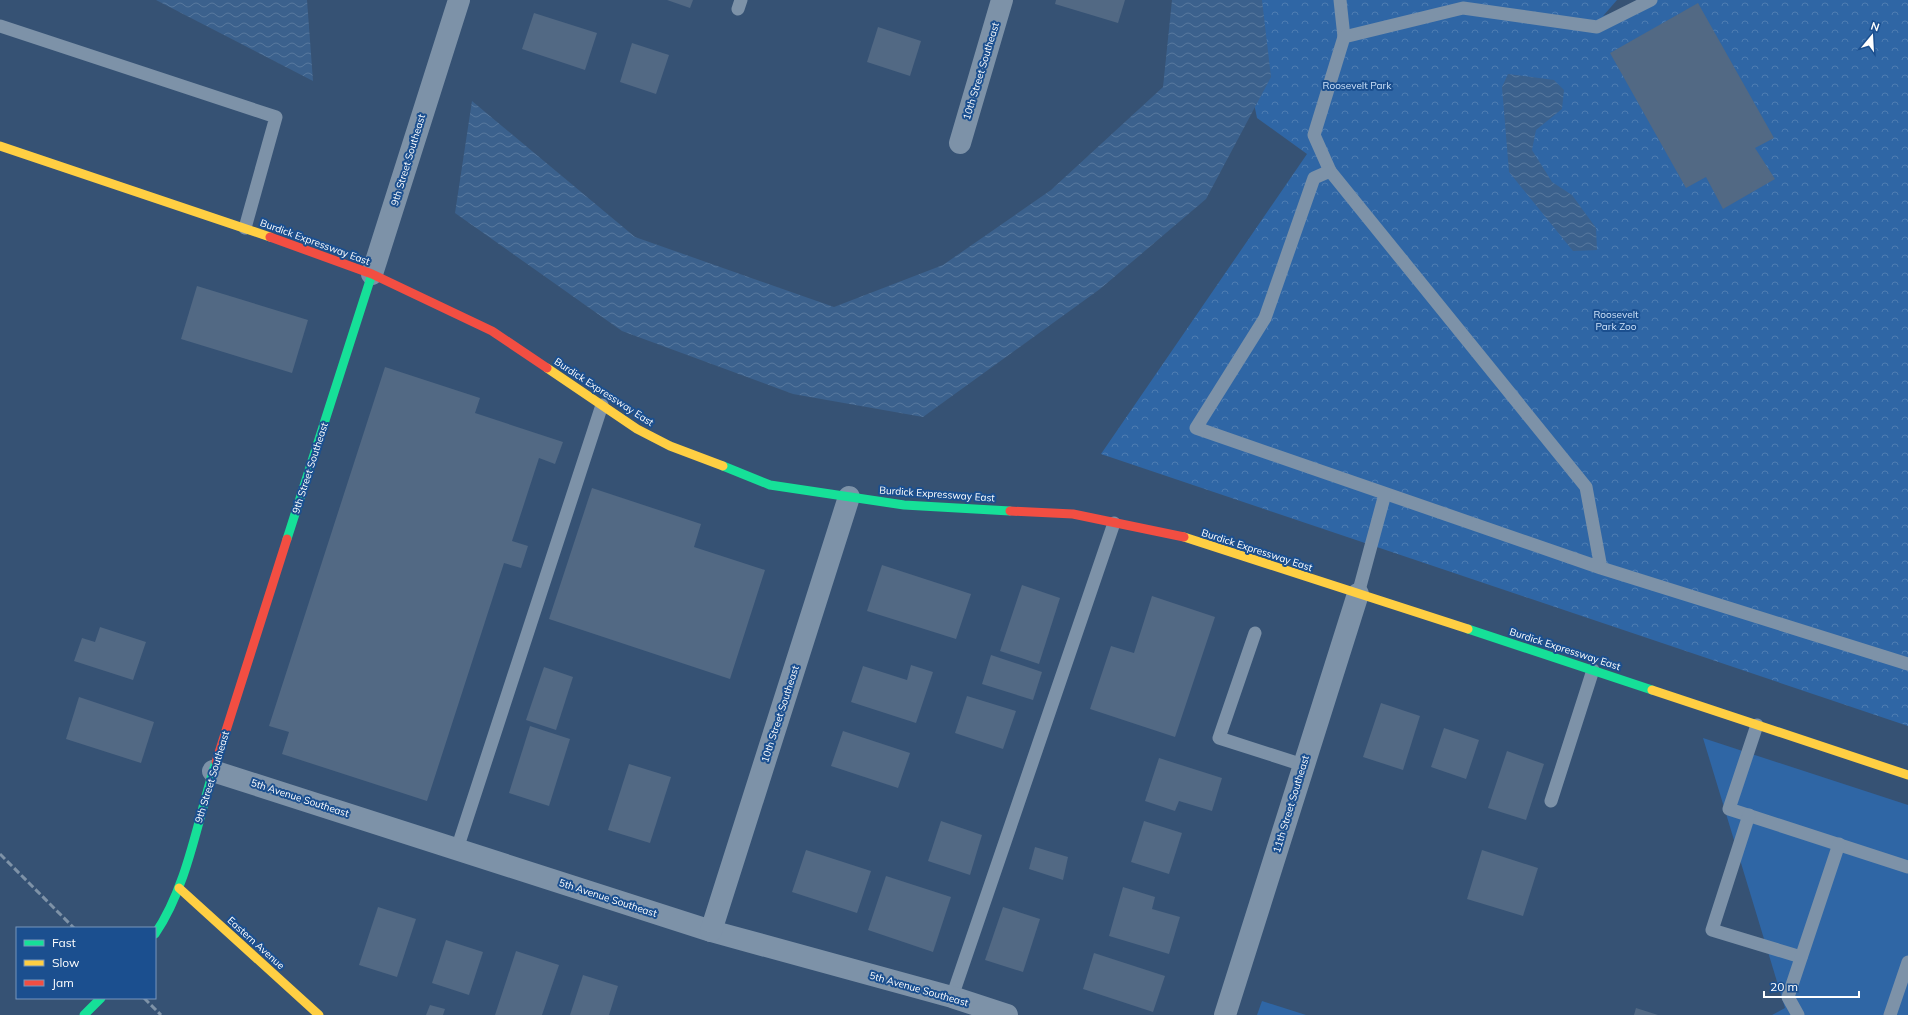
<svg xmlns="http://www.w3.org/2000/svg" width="1908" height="1015" font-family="Mulish,sans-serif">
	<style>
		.park { fill: url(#park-crowns) }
		.pitch { fill: #2f66a5 }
		.water { fill: url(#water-waves) }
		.building { fill: #526984 }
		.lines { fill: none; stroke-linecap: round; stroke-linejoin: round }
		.lane { stroke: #7d92a8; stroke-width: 13 }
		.street { stroke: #7d92a8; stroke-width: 22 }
		.fast { stroke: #16e098; stroke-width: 9 }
		.slow { stroke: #ffcf43; stroke-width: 9 }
		.jam { stroke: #f24e42; stroke-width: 9 }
		.rail { stroke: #7e92a7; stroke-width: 3; stroke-dasharray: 7 3; stroke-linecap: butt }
		.labels { text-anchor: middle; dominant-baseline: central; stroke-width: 4; stroke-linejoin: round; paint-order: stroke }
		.street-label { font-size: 10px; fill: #fff; stroke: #1b4f8f }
		.park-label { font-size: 10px; fill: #cfe3fa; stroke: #1b4f8f }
	</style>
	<defs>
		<pattern id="park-crowns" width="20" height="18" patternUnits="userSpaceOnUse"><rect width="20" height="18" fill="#2f66a5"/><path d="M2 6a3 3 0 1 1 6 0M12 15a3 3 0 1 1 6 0" fill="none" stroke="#4e7db2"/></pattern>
		<pattern id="water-waves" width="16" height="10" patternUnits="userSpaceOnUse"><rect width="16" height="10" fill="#3b618d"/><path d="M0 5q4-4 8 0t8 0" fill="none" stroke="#58799e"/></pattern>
	</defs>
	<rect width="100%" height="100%" fill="#365274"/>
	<path class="park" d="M 1233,0 L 1617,0 L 1603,16 L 1647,0 L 1908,0 L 1908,726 L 1101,454 L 1307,154 L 1257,118 Z"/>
	<g class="pitch">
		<path d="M 1703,738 L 1908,805 L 1908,1015 L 1772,1015 L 1785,1008 Z"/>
		<path d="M 1262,1001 L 1306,1015 L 1257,1015 Z"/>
	</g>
	<g class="water">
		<path d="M 156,0 L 307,0 L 313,81 Z"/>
		<path d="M 1172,0 L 1262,0 L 1271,77 L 1206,199 L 1100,289 L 923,417 L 793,394 L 622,331 L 455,213 L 472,101 L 635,237 L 834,307 L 943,265 L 1051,190 L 1163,87 Z"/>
		<path d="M 1508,74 L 1554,80 L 1564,90 L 1562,109 L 1536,130 L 1532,150 L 1552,182 L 1572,195 L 1596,228 L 1597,250 L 1573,251 L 1509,172 L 1502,87 Z"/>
	</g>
	<g class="building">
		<path d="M 667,0 L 693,0 L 690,8 Z"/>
		<path d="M 1056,0 L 1125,0 L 1118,23 L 1055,4 Z"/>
		<path d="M 1698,3 L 1774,138 L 1755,148 L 1775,179 L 1723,209 L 1706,177 L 1686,188 L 1610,53 Z"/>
		<path d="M 534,13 L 597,33 L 585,70 L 522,49 Z"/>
		<path d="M 878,27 L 921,41 L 910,76 L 867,62 Z"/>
		<path d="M 632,43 L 669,55 L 656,94 L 620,82 Z"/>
		<path d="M 197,286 L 308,320 L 292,373 L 181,339 Z"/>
		<path d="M 385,367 L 480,398 L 475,413 L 563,442 L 555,464 L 539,458 L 512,541 L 528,546 L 521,568 L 504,563 L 427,801 L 282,754 L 289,732 L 269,726 Z"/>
		<path d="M 592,488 L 701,524 L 694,547 L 765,570 L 730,679 L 549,619 Z"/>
		<path d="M 882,565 L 971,594 L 956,639 L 867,611 Z"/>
		<path d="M 1022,585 L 1060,598 L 1039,664 L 1000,651 Z"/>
		<path d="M 1152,596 L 1215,617 L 1175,737 L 1090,709 L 1111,646 L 1134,653 Z"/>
		<path d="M 100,627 L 146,642 L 133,680 L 74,661 L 82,638 L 95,642 Z"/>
		<path d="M 991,655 L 1042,672 L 1033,700 L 982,684 Z"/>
		<path d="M 911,665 L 933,672 L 916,723 L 851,702 L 863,666 L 907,680 Z"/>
		<path d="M 544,667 L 573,677 L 556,730 L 526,720 Z"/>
		<path d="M 967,696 L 1016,711 L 1003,749 L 955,733 Z"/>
		<path d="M 79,697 L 154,722 L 141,763 L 66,739 Z"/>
		<path d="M 1381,703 L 1420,716 L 1403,770 L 1363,757 Z"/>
		<path d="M 530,726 L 570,739 L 549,806 L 509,793 Z"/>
		<path d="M 1444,728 L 1479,740 L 1466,779 L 1431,767 Z"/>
		<path d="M 843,731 L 910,753 L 898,788 L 831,766 Z"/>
		<path d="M 1507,751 L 1544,764 L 1526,820 L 1488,808 Z"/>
		<path d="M 1159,758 L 1222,778 L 1212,811 L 1179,801 L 1175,811 L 1145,801 Z"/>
		<path d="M 629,764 L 671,777 L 650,843 L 608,830 Z"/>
		<path d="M 941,821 L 982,835 L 970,875 L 928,861 Z"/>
		<path d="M 1144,821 L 1182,833 L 1169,874 L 1131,862 Z"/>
		<path d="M 1035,847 L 1068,857 L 1063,880 L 1029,869 Z"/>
		<path d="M 806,850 L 871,871 L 857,913 L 792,892 Z"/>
		<path d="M 1482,850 L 1538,868 L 1523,916 L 1467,899 Z"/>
		<path d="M 886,876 L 951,897 L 933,952 L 868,930 Z"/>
		<path d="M 1123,887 L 1155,897 L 1152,909 L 1180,917 L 1169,954 L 1109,936 Z"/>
		<path d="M 378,907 L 416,919 L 397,977 L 359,965 Z"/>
		<path d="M 1003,907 L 1040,919 L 1023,972 L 985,960 Z"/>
		<path d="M 446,940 L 483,952 L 469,995 L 432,983 Z"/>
		<path d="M 516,951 L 559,965 L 542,1015 L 495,1015 Z"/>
		<path d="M 1094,953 L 1165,976 L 1153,1012 L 1083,989 Z"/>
		<path d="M 583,975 L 618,986 L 609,1015 L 570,1015 Z"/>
		<path d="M 430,1005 L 445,1009 L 443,1015 L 426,1015 Z"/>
		<path d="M 1636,1008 L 1658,1015 L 1634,1015 Z"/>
	</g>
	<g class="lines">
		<g class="lane">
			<path d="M 1340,0 L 1344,37"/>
			<path d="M 738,9 L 741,0"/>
			<path d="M 0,26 L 276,117 L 245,228"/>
			<path d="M 1330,171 L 1314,135 L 1344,37 L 1463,8 L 1597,27 L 1651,0"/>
			<path d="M 1601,568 L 1586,487 L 1330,171 L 1314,178 L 1265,318 L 1196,428 L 1601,568 L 1908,664"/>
			<path d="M 1358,594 L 1385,494"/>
			<path d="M 1255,633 L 1219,738 L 1303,765"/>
			<path d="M 1757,725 L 1729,809 L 1908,867"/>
			<path d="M 1551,801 L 1593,670"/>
			<path d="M 1749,815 L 1712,930 L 1801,957"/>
			<path d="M 457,849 L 602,405"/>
			<path d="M 952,997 L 1114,523"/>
			<path d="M 1798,1015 L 1788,997 L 1839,844"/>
			<path d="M 1890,1015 L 1908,962"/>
		</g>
		<g class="street">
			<path d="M 960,143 L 1002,0"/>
			<path d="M 372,274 L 459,0"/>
			<path d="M 213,771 L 711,931 L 952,997 L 1007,1015"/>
			<path d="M 711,931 L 849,497"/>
			<path d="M 1225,1015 L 1358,594"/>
		</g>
		<g class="fast">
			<path d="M 723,466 L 770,485 L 904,505 L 1010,511"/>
			<path d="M 287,539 L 372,274"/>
			<path d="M 1468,629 L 1652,690"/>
			<path d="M 155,934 C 188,886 198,817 216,762"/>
			<path d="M 84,1015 L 101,998"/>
		</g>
		<g class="slow">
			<path d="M 0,146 L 270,237"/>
			<path d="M 547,368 L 637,429 L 670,446 L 723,466"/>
			<path d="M 1184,537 L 1468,629"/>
			<path d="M 1652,690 L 1908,775"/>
			<path d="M 179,888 L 319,1015"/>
		</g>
		<g class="jam">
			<path d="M 270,237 L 372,274 L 492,331 L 547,368"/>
			<path d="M 1010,511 L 1073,514 L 1184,537"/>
			<path d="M 216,762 L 287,539"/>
		</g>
		<g class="rail">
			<path d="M 0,854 L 74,928"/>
			<path d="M 144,998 L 161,1015"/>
		</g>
	</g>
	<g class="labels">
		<g class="street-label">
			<text transform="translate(981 71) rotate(-73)">10th Street Southeast</text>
			<text transform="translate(408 160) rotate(-73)">9th Street Southeast</text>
			<text transform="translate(315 242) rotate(20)">Burdick Expressway East</text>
			<text transform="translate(604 392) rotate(33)">Burdick Expressway East</text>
			<text transform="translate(310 468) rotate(-72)">9th Street Southeast</text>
			<text transform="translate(937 494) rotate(4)">Burdick Expressway East</text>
			<text transform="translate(1257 550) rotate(18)">Burdick Expressway East</text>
			<text transform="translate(1565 649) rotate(18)">Burdick Expressway East</text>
			<text transform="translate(780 714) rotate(-72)">10th Street Southeast</text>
			<text transform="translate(212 777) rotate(-73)">9th Street Southeast</text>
			<text transform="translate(300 798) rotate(18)">5th Avenue Southeast</text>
			<text transform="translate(1291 804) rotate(-73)">11th Street Southeast</text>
			<text transform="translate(608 898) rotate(18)">5th Avenue Southeast</text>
			<text transform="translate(256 943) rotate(42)">Eastern Avenue</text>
			<text transform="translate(919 989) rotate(16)">5th Avenue Southeast</text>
		</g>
		<g class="park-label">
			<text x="1357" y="85">Roosevelt Park</text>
			<text x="1616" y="314">Roosevelt<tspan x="1616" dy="12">Park Zoo</tspan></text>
		</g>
	</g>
	<rect x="16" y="927" width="140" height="72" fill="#1b4f8f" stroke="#7695bc"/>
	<rect x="24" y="940" width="20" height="6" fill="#16e098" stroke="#7695bc"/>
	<text x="52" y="947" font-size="12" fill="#ffffff">Fast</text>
	<rect x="24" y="960" width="20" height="6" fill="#ffcf43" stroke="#7695bc"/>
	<text x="52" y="967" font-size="12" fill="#ffffff">Slow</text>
	<rect x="24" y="980" width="20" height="6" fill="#f24e42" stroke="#7695bc"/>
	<text x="52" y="987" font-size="12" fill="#ffffff">Jam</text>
	<g transform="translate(1872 36) rotate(18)" stroke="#1b4f8f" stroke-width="3" paint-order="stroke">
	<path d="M0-3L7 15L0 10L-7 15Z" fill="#ffffff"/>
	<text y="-6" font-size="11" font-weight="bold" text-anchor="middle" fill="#ffffff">N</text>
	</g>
	<path d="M1764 991v6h95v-6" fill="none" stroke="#ffffff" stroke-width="2"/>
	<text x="1770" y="991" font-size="12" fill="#ffffff" stroke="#1b4f8f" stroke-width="3" paint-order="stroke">20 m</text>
</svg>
